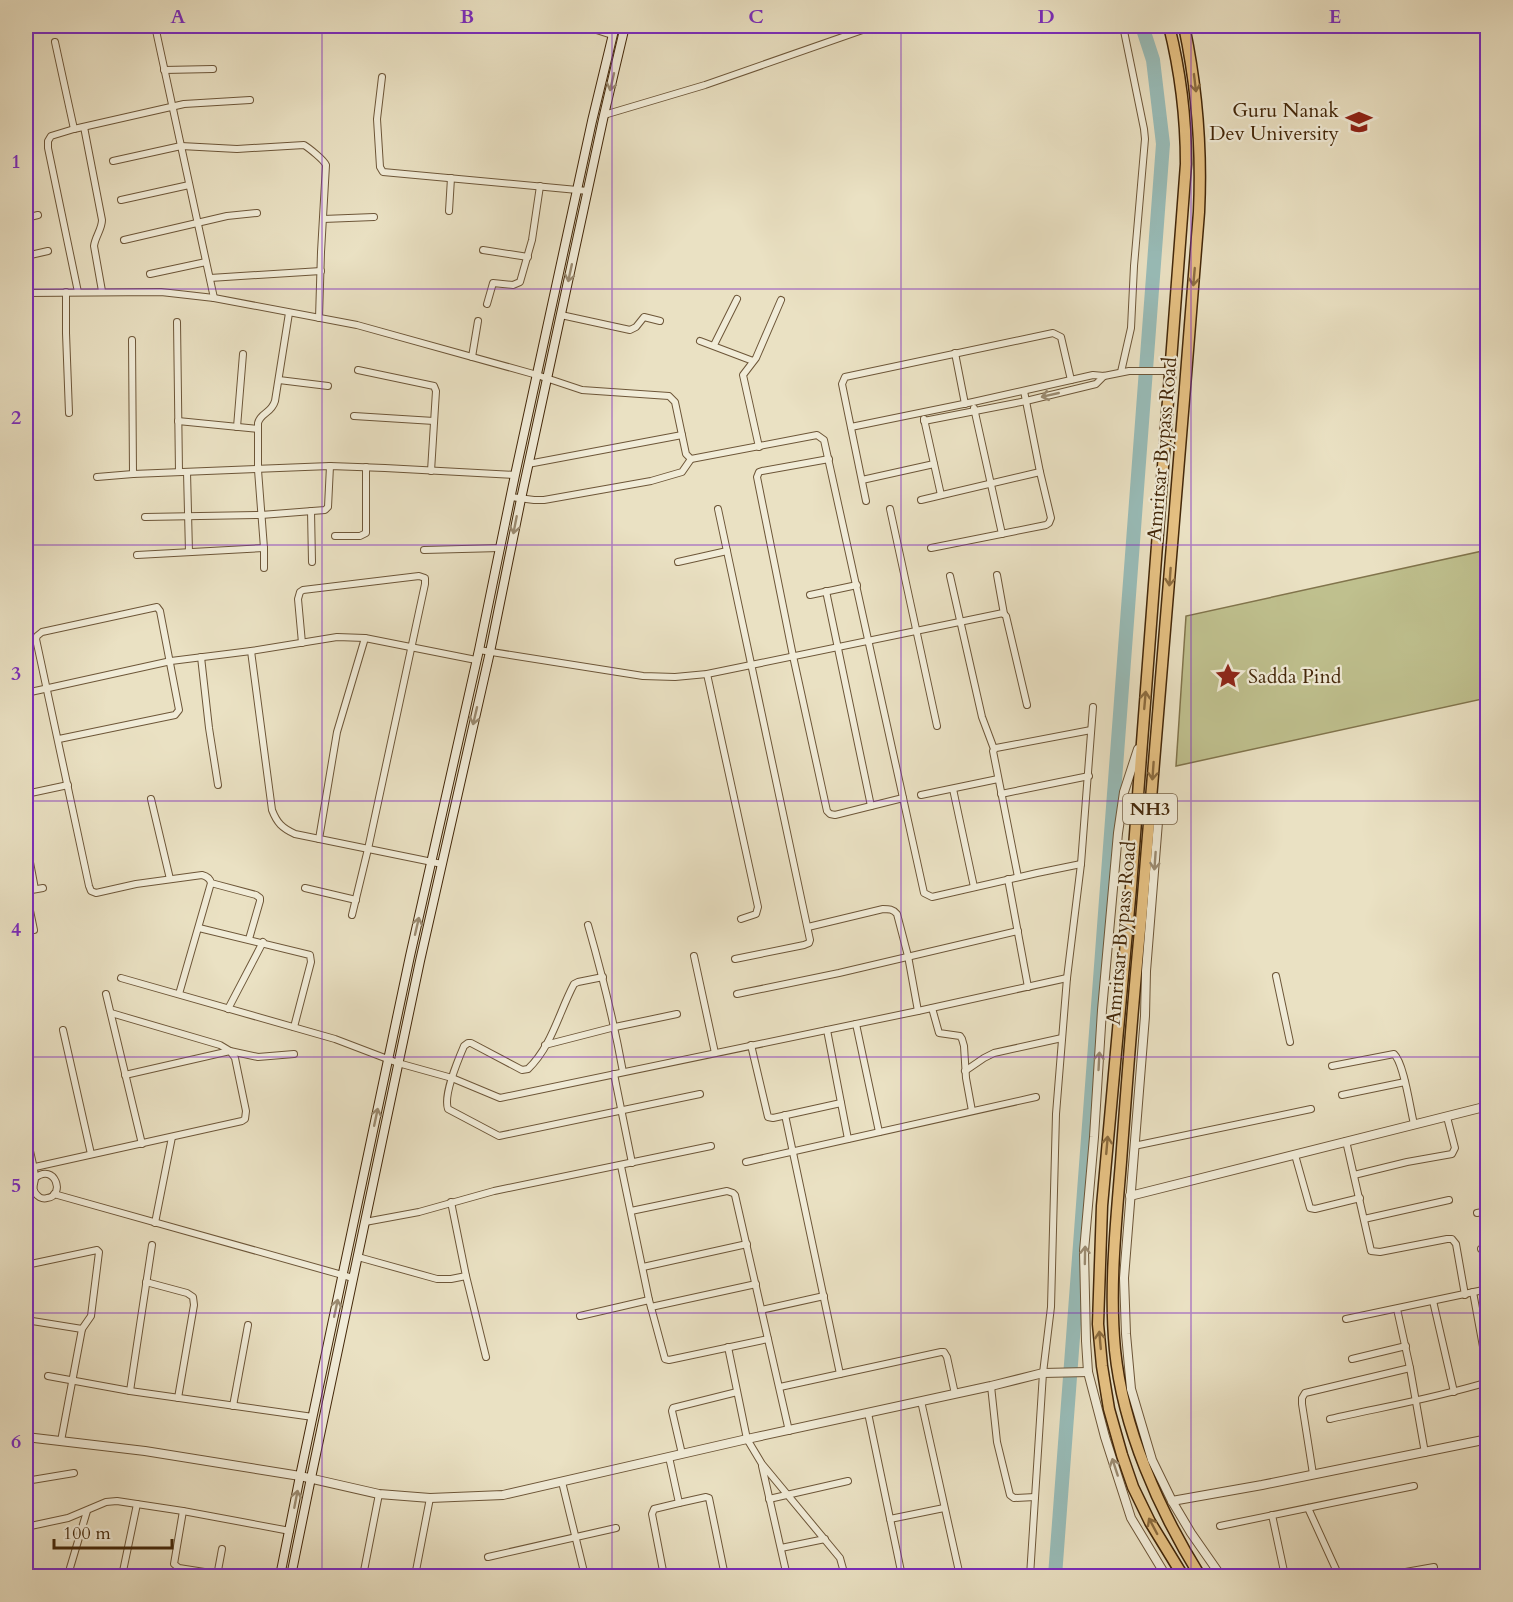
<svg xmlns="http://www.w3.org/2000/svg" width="1513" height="1602" font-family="Cardo,serif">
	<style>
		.green { fill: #bfc08e; stroke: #81744c; stroke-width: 1.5 }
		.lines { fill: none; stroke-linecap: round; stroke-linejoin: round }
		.river { stroke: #98bcb8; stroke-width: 14 }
		.minor-casing { stroke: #6d5638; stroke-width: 8 }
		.tertiary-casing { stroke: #6d5638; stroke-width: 10 }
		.secondary-casing { stroke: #432709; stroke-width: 10 }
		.trunk-casing { stroke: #432709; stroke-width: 13 }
		.minor { stroke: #f1ecd8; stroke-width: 6 }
		.tertiary { stroke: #f1ecd8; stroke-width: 8 }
		.secondary { stroke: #f1ecd8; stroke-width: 8 }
		.trunk { stroke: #e5c082; stroke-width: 10 }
		.oneway { stroke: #9a8a70 }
		.oneway2 { stroke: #8c6c3f }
		.grid { fill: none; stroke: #7b2cbf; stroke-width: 1.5; stroke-opacity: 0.55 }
		.labels { text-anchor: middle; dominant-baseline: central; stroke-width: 4.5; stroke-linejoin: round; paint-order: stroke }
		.shield { fill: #f1ecd8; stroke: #776247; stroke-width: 1.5 }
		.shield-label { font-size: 18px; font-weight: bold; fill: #432709 }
		.poi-label { font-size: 20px; fill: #432709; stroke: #f1ecd8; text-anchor: end }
		.street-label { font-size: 20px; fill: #432709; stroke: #f1ecd8 }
		.neatline { fill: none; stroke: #7b2cbf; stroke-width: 2 }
		.grid-label { font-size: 20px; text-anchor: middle; font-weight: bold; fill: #7b2cbf }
	</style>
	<rect width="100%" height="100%" fill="#eae1c3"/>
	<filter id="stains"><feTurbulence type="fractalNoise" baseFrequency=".00333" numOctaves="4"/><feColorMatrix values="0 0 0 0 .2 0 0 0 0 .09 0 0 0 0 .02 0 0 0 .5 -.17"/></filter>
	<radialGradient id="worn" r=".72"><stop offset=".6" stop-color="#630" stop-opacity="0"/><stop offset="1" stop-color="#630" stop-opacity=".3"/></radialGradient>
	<path class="green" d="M 1487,550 L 1487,698 L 1176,766 L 1186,616 Z"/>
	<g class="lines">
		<path class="river" d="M 1055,1576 L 1163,144 L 1153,60 L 1142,26"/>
		<g class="minor-casing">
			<g id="minor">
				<path d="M 155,26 L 214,298"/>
				<path d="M 584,26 L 612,35"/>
				<path d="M 55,42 L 74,129"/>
				<path d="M 164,70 L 213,69"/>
				<path d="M 382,77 L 377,119 L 380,167 L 383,172 L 588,191"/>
				<path d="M 604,115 L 705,85 L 874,26"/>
				<path d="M 84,127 L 102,220 C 102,229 95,237 94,246 L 102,291"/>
				<path d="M 113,161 L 181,146 L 237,149 L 304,145 C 309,148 324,160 326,165 L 321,252 L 319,318"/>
				<path d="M 121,200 L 189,185"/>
				<path d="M 449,211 L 451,178"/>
				<path d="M 26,218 L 38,215"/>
				<path d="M 323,219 L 374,217"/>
				<path d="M 124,240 L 227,216 L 257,213"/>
				<path d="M 483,250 L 528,257"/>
				<path d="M 26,256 L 48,251"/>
				<path d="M 150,274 L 206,262"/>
				<path d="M 210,278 L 321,271"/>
				<path d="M 66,292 L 66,333 L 69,413"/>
				<path d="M 78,292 L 48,148 L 48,141 L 51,136 L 74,129 L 184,104 L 250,100"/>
				<path d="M 26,293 L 161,292 L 214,298 L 357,325 L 537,375 L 582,390 L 669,396 L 675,402 L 686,454 L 691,459 L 817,435 L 824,440 L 924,893 L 932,897 L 1037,873 L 1081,864"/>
				<path d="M 487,304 L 493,283 L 513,285 L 520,282 L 532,240 L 540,186"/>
				<path d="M 561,315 L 630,330 L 636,327 L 644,317 L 660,321"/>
				<path d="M 177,322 L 179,472"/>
				<path d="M 132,340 L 133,474"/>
				<path d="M 700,341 L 753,361"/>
				<path d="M 714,345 L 737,299"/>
				<path d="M 955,353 L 965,404"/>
				<path d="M 472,357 L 478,321"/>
				<path d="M 358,370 L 434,386 L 436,391 L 431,471"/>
				<path d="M 1121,372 L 1131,328 L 1134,266 L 1145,139 L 1144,129 L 1123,26"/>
				<path d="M 279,380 L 328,386"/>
				<path d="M 974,408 L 1002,534"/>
				<path d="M 354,416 L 434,421"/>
				<path d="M 924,419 L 941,495"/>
				<path d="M 178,421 L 258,429"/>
				<path d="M 924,421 L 1026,401 L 1096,384 L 1104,376"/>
				<path d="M 237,427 L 243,354"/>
				<path d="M 851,427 L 973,402 L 1093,375 L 1104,376 L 1129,371 L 1170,371"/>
				<path d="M 759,447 L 743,375 L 756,358 L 781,300"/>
				<path d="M 829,459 L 762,471 L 759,472 L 757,477 L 793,656 L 827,811 L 830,814 L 835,815 L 903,798"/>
				<path d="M 528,464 L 682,435"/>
				<path d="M 187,472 L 189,552"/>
				<path d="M 97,477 L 133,474 L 330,466 L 385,468 L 515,475"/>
				<path d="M 862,480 L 934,464"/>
				<path d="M 511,497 L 534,500 L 544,500 L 651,481 L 682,472 L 691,459"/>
				<path d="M 921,500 L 1040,472"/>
				<path d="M 866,501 L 842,384 L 845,377 L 1053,333 L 1061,337 L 1071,380"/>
				<path d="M 718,509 L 810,940 L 809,943 L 804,945 L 735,959"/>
				<path d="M 890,509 L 937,726"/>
				<path d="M 311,511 L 312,562"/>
				<path d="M 145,517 L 261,515 L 325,510 L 328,507 L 330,466"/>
				<path d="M 335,536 L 360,536 L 366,533 L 366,467"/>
				<path d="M 931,548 L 1046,525 L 1049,523 L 1051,518 L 1040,472 L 1024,391"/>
				<path d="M 424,550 L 500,548"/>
				<path d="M 137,555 L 264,548"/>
				<path d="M 678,562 L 727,551"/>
				<path d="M 264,568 L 264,548 L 258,470 L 258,423 C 261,412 271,414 275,401 L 289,313"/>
				<path d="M 997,575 L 1004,614"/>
				<path d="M 950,576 L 982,717 L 994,749"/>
				<path d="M 826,591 L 871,806"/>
				<path d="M 810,595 L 857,585"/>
				<path d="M 302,643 L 298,599 L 300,592 L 303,590 L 419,576 L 425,578 L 425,584 L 368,849 L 352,915"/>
				<path d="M 479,650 L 643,676 L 675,677 L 707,674 L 751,665 L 1003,613 L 1006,616 L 1027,705"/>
				<path d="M 251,651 L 272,810 C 277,823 282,828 295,834 L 442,864"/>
				<path d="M 201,657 L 209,728 L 218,785"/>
				<path d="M 707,674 L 758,907 L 756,914 L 741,919"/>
				<path d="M 26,693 L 171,661 L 251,651 L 337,637 L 365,638 L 476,660"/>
				<path d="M 59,739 L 175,715 L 179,710 L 160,611 L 157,607 L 42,632 L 37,636 L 36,639 L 89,886 L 91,891 L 96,893 L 136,884 L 202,875 C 206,876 210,878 211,883 L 179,994"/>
				<path d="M 953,789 L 974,887"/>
				<path d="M 26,794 L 68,785"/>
				<path d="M 1001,794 L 1089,776"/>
				<path d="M 921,795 L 998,779"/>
				<path d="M 151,799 L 170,879"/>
				<path d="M 319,839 L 337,732 L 365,638"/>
				<path d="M 26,841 L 35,889"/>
				<path d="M 1018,877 L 993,751 L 996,748 L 1091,730"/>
				<path d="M 1008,879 L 1028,987"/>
				<path d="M 211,883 L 256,895 L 260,898 L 260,901 L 249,939"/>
				<path d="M 305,888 L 356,900"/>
				<path d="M 26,891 L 34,930"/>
				<path d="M 26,891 L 43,888"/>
				<path d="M 588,925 C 602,974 614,1022 623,1072"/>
				<path d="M 808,927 L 883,909 C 889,909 893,909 897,914 L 908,956 L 918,1011"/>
				<path d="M 199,928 L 310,955 L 311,962 L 294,1027"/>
				<path d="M 694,956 L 715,1053"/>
				<path d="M 1276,976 L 1290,1042"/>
				<path d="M 603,977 L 578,982 L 574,984 C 559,1012 552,1046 528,1069 L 522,1070 L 471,1043 L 468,1043 L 464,1046 C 458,1060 443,1095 448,1109 L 499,1136 L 700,1094"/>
				<path d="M 121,978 L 335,1039 L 398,1063 L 452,1078 L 500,1098 L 918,1011 L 1067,978"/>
				<path d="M 106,994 L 142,1144"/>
				<path d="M 737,994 L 839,973 L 1018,931"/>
				<path d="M 932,1008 L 939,1033 L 960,1036 L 962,1039 L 964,1046 L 966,1078 L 972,1111"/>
				<path d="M 228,1009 L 263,942"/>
				<path d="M 856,1024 L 879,1132"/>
				<path d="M 63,1030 L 91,1154"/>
				<path d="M 827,1030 L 848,1139"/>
				<path d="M 545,1045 L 615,1027 L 677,1014"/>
				<path d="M 751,1045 L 768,1117 L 773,1118 L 841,1103"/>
				<path d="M 1332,1066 L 1394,1054 C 1404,1063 1410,1108 1414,1124"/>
				<path d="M 965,1071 L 984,1058 L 994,1053 L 1062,1038"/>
				<path d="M 614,1074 L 632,1163"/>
				<path d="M 125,1075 L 230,1051 L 258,1057 L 294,1054"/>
				<path d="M 1342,1095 L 1405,1082"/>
				<path d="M 785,1115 L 840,1374"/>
				<path d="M 26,1132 C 27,1141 36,1172 35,1179 C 34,1185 31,1190 38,1196 C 40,1198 44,1199 47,1198 C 66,1196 55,1162 35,1178"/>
				<path d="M 1346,1141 L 1371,1251 L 1380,1252 L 1447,1239 L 1452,1239 L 1456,1244 L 1465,1295"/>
				<path d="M 1134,1146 L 1311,1109"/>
				<path d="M 1295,1155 L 1310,1208 L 1315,1209 L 1360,1198"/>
				<path d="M 746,1162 L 1036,1097"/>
				<path d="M 621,1166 L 649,1300 L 665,1359 L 669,1360 L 768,1339"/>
				<path d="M 26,1169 L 242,1121 L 245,1119 L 246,1111 L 235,1058 L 230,1051 L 220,1045 L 111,1013"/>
				<path d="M 1354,1175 L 1407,1162 L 1452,1154 L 1455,1148 L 1447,1117"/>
				<path d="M 54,1194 L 353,1278"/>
				<path d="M 451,1202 L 466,1276 L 486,1357"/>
				<path d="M 631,1211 L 727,1191 L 733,1193 L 735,1195 L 789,1431"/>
				<path d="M 1477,1213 L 1488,1211"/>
				<path d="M 1364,1219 L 1449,1200"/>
				<path d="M 365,1222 L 419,1212 L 494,1191 L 711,1146"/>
				<path d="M 155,1223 L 172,1137"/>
				<path d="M 1481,1249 L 1488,1248"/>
				<path d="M 358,1257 L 437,1279 L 451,1279 L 466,1276"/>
				<path d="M 26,1265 L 97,1250 L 99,1252 L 91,1316 L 82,1329 L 61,1441"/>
				<path d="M 643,1267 L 747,1244"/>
				<path d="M 146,1282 L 187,1293 L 193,1297 L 194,1305 L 178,1398"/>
				<path d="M 1473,1292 L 1488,1374"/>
				<path d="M 1433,1301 L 1454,1392"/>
				<path d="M 651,1307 L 756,1284"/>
				<path d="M 1397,1309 L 1410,1368 L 1425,1453"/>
				<path d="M 761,1310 L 824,1296"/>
				<path d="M 580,1316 L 649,1300"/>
				<path d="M 1346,1319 L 1488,1289"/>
				<path d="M 26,1320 L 82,1329"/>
				<path d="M 728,1347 L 747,1439 L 762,1464 L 840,1558 L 845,1576"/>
				<path d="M 1352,1359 L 1406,1346"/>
				<path d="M 48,1376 L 130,1391 L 313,1417"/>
				<path d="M 991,1386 L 997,1442 L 1010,1495 L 1014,1498 L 1035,1497"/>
				<path d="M 780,1387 L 941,1352 L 944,1352 L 947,1357 L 955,1394"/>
				<path d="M 130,1391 L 152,1245"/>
				<path d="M 921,1401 L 960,1576"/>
				<path d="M 233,1406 L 248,1325"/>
				<path d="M 868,1413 L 902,1576"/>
				<path d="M 1330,1419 C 1383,1407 1436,1398 1488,1382"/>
				<path d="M 26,1420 L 30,1437"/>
				<path d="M 682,1454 L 672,1411 L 673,1408 L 737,1392"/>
				<path d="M 26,1462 L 28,1477 L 32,1480 L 74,1473"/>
				<path d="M 762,1466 L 787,1576"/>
				<path d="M 1313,1474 L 1302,1404 L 1302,1398 L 1305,1393 L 1410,1368"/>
				<path d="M 562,1482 L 585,1576"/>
				<path d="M 769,1499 L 848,1481"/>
				<path d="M 679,1503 L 706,1497 L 709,1498 L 725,1576"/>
				<path d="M 1308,1508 L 1339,1576"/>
				<path d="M 183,1511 L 174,1564 L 179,1568 L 217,1574"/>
				<path d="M 1272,1515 L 1285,1576"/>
				<path d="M 890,1519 L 944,1508"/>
				<path d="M 1220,1526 L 1414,1486"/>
				<path d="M 26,1527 L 68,1518 L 106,1502 L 117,1501 L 183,1511 L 290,1531"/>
				<path d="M 781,1548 L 825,1539"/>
				<path d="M 488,1557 L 616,1528"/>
				<path d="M 69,1576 L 70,1568 L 87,1511"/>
				<path d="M 122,1576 L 137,1504"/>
				<path d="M 217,1576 L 222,1549"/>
				<path d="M 363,1576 L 379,1494"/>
				<path d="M 415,1576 L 430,1498"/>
				<path d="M 664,1576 L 652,1514 L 654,1509 L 679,1503 L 669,1457"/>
				<path d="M 1030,1576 L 1043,1373 L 1051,1307 L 1056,1114 L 1067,978 L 1081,864 L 1093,707"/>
				<path d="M 1383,1576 L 1434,1567"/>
				<path d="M 1477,1576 L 1488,1574"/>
			</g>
		</g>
		<g class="tertiary-casing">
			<g id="tertiary">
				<path d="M 1138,749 L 1124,792 L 1118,833 L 1102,1010 L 1094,1137 L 1084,1251 L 1086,1341 L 1088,1372 L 1105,1437 L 1131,1518 L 1166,1576"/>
				<path d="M 1152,808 L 1158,822 L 1146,971 L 1145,1016 L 1124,1278 L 1126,1334 L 1131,1389 L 1152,1460 L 1172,1501 L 1191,1533 L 1221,1576"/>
				<path d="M 1130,1196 L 1488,1106"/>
				<path d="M 26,1437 L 145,1451 L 300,1476 L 379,1494 L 430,1498 L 503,1495 L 747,1439 L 991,1386 L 1043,1373 L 1088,1372"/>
				<path d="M 1172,1501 L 1262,1485 L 1488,1439"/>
			</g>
		</g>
		<g class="secondary-casing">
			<g id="secondary">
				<path d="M 280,1576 L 300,1476 L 410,956 L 479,650 L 515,475 L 592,121 L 615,26"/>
				<path d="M 291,1576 L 311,1478 L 420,961 L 490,652 L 521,499 L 604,115 L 625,26"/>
			</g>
		</g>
		<g class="trunk-casing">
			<g id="trunk">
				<path d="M 1169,26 C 1180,70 1186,118 1186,164 L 1131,887 L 1102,1206 L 1098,1324 L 1102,1366 L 1109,1409 L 1122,1455 L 1133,1487 L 1150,1522 L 1183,1576"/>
				<path d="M 1184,26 C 1197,87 1202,148 1199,212 C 1180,448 1162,684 1141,920 C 1133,1000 1127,1081 1121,1162 C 1116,1224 1109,1288 1115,1350 C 1123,1429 1159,1510 1200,1576"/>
			</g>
		</g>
		<use href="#minor" class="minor"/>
		<use href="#tertiary" class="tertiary"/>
		<use href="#secondary" class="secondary"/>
		<use href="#trunk" class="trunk"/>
	</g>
	<defs><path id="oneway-shaft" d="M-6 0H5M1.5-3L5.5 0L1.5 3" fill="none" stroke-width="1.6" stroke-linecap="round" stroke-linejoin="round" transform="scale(1.5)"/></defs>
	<g class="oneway">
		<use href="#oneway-shaft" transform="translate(612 82) rotate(103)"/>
		<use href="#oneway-shaft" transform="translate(570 273) rotate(102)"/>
		<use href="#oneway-shaft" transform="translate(1050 395) rotate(167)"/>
		<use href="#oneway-shaft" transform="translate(515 525) rotate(101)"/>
		<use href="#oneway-shaft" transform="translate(475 716) rotate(103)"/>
		<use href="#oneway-shaft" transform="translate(1155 861) rotate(94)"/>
		<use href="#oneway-shaft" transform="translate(417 926) rotate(-77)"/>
		<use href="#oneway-shaft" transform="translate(1099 1061) rotate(-87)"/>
		<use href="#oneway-shaft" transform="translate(376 1117) rotate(-78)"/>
		<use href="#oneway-shaft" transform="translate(1085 1255) rotate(-89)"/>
		<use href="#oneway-shaft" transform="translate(336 1308) rotate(-78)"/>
		<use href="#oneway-shaft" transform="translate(1115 1467) rotate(-108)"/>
		<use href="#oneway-shaft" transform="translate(296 1499) rotate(-79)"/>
	</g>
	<g class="oneway2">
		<use href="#oneway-shaft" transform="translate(1195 83) rotate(83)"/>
		<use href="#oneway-shaft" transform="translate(1194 277) rotate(95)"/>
		<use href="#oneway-shaft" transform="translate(1170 577) rotate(94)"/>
		<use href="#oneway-shaft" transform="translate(1145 700) rotate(-85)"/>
		<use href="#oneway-shaft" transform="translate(1153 771) rotate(94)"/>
		<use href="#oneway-shaft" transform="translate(1107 1145) rotate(-85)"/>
		<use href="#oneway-shaft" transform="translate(1100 1340) rotate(-95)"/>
		<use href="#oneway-shaft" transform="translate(1153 1526) rotate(-118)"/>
	</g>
	<path class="grid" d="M 322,26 L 322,1576M 612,26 L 612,1576M 901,26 L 901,1576M 1191,26 L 1191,1576M 26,289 L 1488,289M 26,545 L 1488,545M 26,801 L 1488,801M 26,1057 L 1488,1057M 26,1313 L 1488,1313"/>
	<defs>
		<g id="university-bare" transform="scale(2.07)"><path d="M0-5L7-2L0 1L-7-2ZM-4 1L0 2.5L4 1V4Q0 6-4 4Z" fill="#8f2418" stroke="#f1ecd8" stroke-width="2.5" paint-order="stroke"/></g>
		<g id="sight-bare" transform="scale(2.07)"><path d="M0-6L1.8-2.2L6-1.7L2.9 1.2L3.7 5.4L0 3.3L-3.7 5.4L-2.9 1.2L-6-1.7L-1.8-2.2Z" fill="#8f2418" stroke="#f1ecd8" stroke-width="2.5" paint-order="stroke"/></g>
	</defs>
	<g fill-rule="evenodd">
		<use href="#university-bare" x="1359" y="122"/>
		<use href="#sight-bare" x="1228" y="676"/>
	</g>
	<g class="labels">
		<rect class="shield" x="1123" y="794" width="54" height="30" rx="4.5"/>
		<g class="shield-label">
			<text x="1150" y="809">NH3</text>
		</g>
		<g class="poi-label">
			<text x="1339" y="110">Guru Nanak<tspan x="1339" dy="23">Dev University</tspan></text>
			<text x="1248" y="676" text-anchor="start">Sadda Pind</text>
		</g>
		<g class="street-label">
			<text transform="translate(1162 449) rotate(-85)">Amritsar Bypass Road</text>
			<text transform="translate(1121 933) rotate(-85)">Amritsar Bypass Road</text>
		</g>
	</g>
	<rect width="1513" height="1602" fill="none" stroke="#eae1c3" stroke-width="66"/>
	<path d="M54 1539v9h118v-9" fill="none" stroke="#432709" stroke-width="3"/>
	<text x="63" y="1539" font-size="18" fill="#432709" stroke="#f1ecd8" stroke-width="4.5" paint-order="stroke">100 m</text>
	<rect x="33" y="33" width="1447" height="1536" class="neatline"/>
	<g class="grid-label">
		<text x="178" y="23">A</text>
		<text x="467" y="23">B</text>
		<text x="756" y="23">C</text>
		<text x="1046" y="23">D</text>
		<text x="1335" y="23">E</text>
		<text x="16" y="168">1</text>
		<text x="16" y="424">2</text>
		<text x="16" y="680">3</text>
		<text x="16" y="936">4</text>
		<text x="16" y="1192">5</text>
		<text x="16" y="1448">6</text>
	</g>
	<rect width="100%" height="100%" filter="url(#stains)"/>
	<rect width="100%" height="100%" fill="url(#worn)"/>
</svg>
